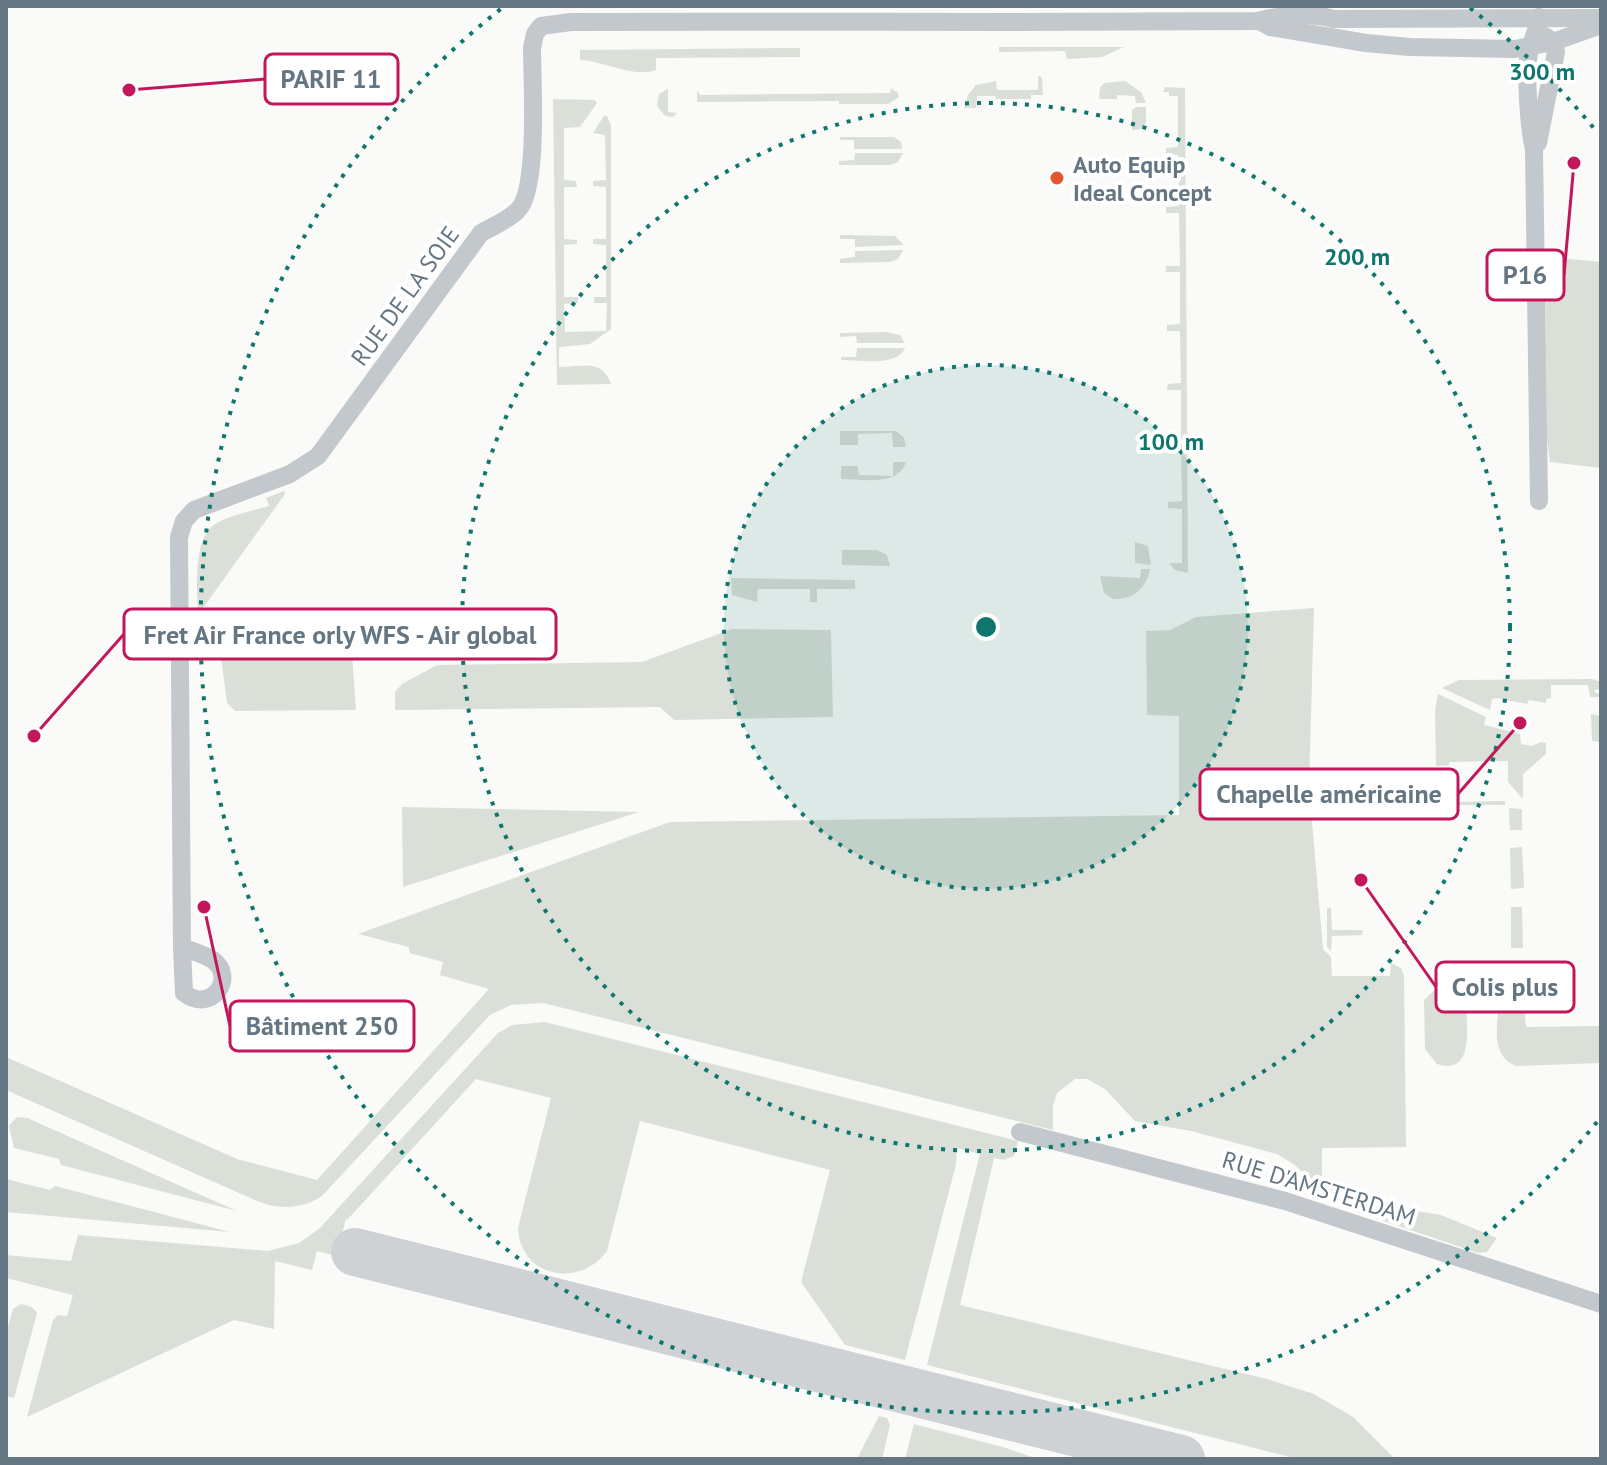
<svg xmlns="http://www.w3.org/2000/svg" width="1607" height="1465" font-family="'PT Sans',sans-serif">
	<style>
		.green { fill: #dadfd7 }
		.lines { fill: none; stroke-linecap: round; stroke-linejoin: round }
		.taxiway { stroke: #ced2d4; stroke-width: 48 }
		.street { stroke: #c3c8cc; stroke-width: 18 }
		.ring { fill: none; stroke: #0f766e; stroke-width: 4; stroke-dasharray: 4 8 }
		.poi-dot { fill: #e4572e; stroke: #fff; stroke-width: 3 }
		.labels { text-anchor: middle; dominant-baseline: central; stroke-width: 8; stroke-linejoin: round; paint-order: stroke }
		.poi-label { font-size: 24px; font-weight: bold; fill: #657683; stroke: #fff; text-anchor: start }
		.street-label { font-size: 24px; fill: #657683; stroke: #fff }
		.centre { fill: #0f766e; stroke: #fff; stroke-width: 4 }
		.ring-label { font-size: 24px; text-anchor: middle; font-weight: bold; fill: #0f766e; stroke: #fff; stroke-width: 8; stroke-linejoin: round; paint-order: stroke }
		.leader { fill: none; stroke: #c2185b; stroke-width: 3 }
		.callout-dot { fill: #c2185b; stroke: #fff; stroke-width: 3 }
		.callout { fill: #fff; stroke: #c2185b; stroke-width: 3 }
		.callout-label { font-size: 26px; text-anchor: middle; font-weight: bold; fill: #657683 }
	</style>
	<rect width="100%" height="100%" fill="#fafaf8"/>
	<g class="green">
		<path d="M 999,47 L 1124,47 L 1102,57 L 1067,59 L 1065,51 L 999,52 Z"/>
		<path d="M 800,48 L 800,57 L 656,58 L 656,70 C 632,78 605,61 580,60 L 580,50 Z"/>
		<path d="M 1038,76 L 1042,77 L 1043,95 L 1031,95 L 1031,99 L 996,99 L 995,96 L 977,96 L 976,108 L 964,108 L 968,95 L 976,85 L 996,81 L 997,90 L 1038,90 Z"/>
		<path d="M 1125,81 L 1141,92 L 1146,103 L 1136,103 L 1135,96 L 1117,95 L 1117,99 L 1099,99 L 1100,88 L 1104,83 Z"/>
		<path d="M 1165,87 L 1185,88 L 1188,573 L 1175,570 L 1169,563 L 1182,563 L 1182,509 L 1168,508 L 1168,502 L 1182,501 L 1181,449 L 1168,449 L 1168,443 L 1181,442 L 1181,390 L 1167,390 L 1168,384 L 1181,383 L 1180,331 L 1167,331 L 1167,325 L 1180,324 L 1180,272 L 1166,272 L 1166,266 L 1180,266 L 1179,213 L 1166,213 L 1166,207 L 1179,206 L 1178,155 L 1166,154 L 1166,148 L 1178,147 L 1178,96 L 1169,96 L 1169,92 L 1163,92 Z"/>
		<path d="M 891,88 L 898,93 L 899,97 L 888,104 L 839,104 L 839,101 L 697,102 L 697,90 L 700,95 L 890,93 Z"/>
		<path d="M 668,89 L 668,112 L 677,113 L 673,117 L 665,116 L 657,106 L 659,94 Z"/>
		<path d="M 553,99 L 595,100 L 597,103 L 580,127 L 564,128 L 564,180 L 576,181 L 577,187 L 564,187 L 564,239 L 577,240 L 577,244 L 564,245 L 564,297 L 578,297 L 578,303 L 564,304 L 565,332 L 606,331 L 607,303 L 594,303 L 594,297 L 606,297 L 606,245 L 593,244 L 593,239 L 606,239 L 606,187 L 593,186 L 593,181 L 606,180 L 605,135 L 593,133 L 604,116 L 607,116 L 611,125 L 611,329 L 590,344 L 559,347 L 559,367 C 582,367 602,358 611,384 L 557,385 Z"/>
		<path d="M 1136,107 L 1146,107 L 1146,122 L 1141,129 L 1132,130 L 1132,110 Z"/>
		<path d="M 840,137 L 894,137 L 901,142 L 902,149 L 854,149 L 854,140 L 840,140 Z"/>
		<path d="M 855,153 L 903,153 L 898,162 L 890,165 L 839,165 L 839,161 L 854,160 Z"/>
		<path d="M 840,235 L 895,236 L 904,245 L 855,247 L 855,239 L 840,239 Z"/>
		<path d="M 903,250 L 898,259 L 890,262 L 840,263 L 840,259 L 855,257 L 855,251 Z"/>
		<path d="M 1570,259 L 1601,262 L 1601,468 L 1550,462 L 1547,439 L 1545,260 Z"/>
		<path d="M 887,332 L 900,335 L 905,343 L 857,343 L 856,336 L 840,337 L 840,333 Z"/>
		<path d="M 857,348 L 905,348 C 897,367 859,360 841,360 L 841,357 L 856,357 Z"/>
		<path d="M 840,431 L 896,431 L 904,438 L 906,447 L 893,447 L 892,433 L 858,434 L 858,445 L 840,445 Z"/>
		<path d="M 893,462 L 906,462 C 898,487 863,479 841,479 L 841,466 L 858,466 L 859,475 L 893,476 Z"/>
		<path d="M 284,491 L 285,494 L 203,608 L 198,624 C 198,599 191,541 214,525 C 228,515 252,511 269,506 L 266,498 Z"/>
		<path d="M 1135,542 L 1148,546 L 1151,565 L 1135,563 Z"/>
		<path d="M 842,550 L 877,550 L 887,555 L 890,566 L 842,565 Z"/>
		<path d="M 1141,569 L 1150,569 C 1146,589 1133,600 1113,599 L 1104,593 L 1100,576 L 1140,578 Z"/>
		<path d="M 731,578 L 855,580 L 855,589 L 817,589 L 817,602 L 810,602 L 810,589 L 758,589 L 757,602 L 732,595 Z"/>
		<path d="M 1314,608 L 1309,787 L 1323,949 L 1331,957 L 1332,976 L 1390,976 L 1391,963 L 1401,968 L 1404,975 L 1406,1147 L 1322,1148 L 1322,1180 L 1411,1210 L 1441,1215 L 1497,1238 L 1487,1252 L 1478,1253 L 1343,1207 L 1320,1190 L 1295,1165 L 1277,1154 L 1191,1131 L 1135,1121 L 1105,1089 L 1087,1079 L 1075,1079 L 1057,1093 L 1053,1106 L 1053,1130 L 543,1003 L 511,1005 L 490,1015 L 322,1196 C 302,1209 279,1210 257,1201 L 6,1090 L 6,1057 L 237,1159 L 317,1180 L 489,989 L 440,975 L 443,962 L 410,953 L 409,947 L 358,934 L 670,822 L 1179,815 L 1179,716 L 1147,715 L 1146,631 L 1170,630 L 1196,617 Z"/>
		<path d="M 732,629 L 831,630 L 833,717 L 674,720 L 660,707 L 395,710 L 395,692 L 402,684 L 437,665 L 642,662 Z"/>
		<path d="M 352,655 L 356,710 L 235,711 L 227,703 L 221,657 Z"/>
		<path d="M 1592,679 L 1601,682 L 1601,689 L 1594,690 L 1595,693 L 1601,694 L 1600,697 L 1590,697 L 1588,685 L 1551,685 L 1551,698 L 1546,699 L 1546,703 L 1529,700 L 1527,704 L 1496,698 L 1492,699 L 1490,710 L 1442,688 L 1459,680 Z"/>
		<path d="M 1438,694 L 1486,717 L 1484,725 L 1520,734 L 1521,744 L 1532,746 L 1541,742 L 1546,743 L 1546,754 L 1523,774 L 1523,799 L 1508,782 L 1508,761 L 1449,762 L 1449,765 L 1436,766 L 1435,710 Z"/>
		<path d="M 1591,714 L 1601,716 L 1599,742 L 1592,741 Z"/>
		<path d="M 1449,790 L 1450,802 L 1505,801 L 1505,805 L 1437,805 L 1439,793 Z"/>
		<path d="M 402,807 L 639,812 L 403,887 Z"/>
		<path d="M 1509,808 L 1522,809 L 1522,830 L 1510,830 Z"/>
		<path d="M 1522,847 L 1524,888 L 1511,889 L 1510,848 Z"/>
		<path d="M 1511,907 L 1522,907 L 1523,948 L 1511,948 Z"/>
		<path d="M 1327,908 L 1331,908 L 1332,930 L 1363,930 L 1362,935 L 1332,936 L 1331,951 L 1327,947 Z"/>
		<path d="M 1439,986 L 1447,986 L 1448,991 L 1463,990 L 1463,1005 L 1466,1005 C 1467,1028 1474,1076 1437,1064 L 1425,1049 L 1424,1000 Z"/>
		<path d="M 1500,991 L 1523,991 L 1526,1027 L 1601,1026 L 1601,1063 L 1516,1066 C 1486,1053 1500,1017 1500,991 Z"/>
		<path d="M 545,1022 L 1018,1141 L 1014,1156 L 1004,1160 L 994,1158 L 960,1305 L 1267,1379 L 1314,1394 L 1353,1417 L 1395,1459 L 1298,1459 L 927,1365 L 980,1154 L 957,1148 L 956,1164 L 905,1360 L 845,1345 L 801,1282 L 830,1170 L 640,1121 L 607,1251 C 579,1289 520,1277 518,1228 L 551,1098 L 476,1079 L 348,1219 L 346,1219 L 336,1256 L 317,1251 L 312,1270 L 275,1261 L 274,1329 L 234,1320 L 27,1417 L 53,1320 L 58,1315 L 67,1316 L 73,1295 L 6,1278 L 6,1255 L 71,1261 L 78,1235 L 268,1251 L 299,1243 L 319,1229 L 498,1033 L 512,1025 Z"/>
		<path d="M 17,1117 L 27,1118 L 237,1211 L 61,1165 L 59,1159 L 14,1148 L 9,1126 Z"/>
		<path d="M 6,1179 L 50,1190 L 55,1186 L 230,1232 L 6,1212 Z"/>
		<path d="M 21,1304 L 32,1307 L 37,1313 L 14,1398 L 6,1396 L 6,1334 L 13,1309 Z"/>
		<path d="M 879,1416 L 887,1418 L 890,1425 L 882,1459 L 857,1459 Z"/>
		<path d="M 914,1424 L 1003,1447 L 1038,1459 L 905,1459 Z"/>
	</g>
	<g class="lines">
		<path class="taxiway" d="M 355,1252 L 1181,1459"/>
		<g class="street">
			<path d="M 1539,17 C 1538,31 1531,40 1529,53 C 1525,74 1529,129 1534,149 L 1539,501"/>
			<path d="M 1261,22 L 1270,27 L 1366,43 L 1410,47 L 1515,49 L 1553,42 L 1601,25"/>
			<path d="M 1538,143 L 1556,52 L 1553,42 L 1545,36"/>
			<path d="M 182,947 L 179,537 L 184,521 L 194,510 L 290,474 L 318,456 L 481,233 C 493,226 509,220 518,210 C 539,189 532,81 532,48 L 535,34 L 541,26 L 571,22 C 800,21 1029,23 1258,21 C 1282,14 1310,13 1334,19 L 1601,18"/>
			<path d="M 182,947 C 192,951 204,954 213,960 C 237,978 211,1014 184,993 Z"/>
			<path d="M 1020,1132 L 1285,1201 L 1601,1304"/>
		</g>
	</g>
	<circle cx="986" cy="627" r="262" fill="#0f766e" fill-opacity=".12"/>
	<g class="ring">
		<circle cx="986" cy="627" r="262"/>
		<circle cx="986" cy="627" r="524"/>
		<path d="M1597 1122A786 786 0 1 1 502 8M1470 8A786 786 0 0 1 1597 132"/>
	</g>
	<circle class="poi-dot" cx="1057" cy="178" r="8"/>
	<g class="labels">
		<g class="poi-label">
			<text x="1073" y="164">Auto Equip<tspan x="1073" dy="28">Ideal Concept</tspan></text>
		</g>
		<g class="street-label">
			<text transform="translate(405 296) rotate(-54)">RUE DE LA SOIE</text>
			<text transform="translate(1319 1188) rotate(17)">RUE D'AMSTERDAM</text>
		</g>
	</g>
	<circle cx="986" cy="627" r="12" class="centre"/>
	<g class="ring-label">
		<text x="1542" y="80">300 m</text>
		<text x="1357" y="265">200 m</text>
		<text x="1171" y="450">100 m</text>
	</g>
	<path class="leader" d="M129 90L265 79M1574 163L1564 275M34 736L124 634M1520 723L1458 794M1361 880L1436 987M204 907L230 1026"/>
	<g class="callout-dot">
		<circle cx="129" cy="90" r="8"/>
		<circle cx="1574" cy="163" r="8"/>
		<circle cx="34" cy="736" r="8"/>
		<circle cx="1520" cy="723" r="8"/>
		<circle cx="1361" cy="880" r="8"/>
		<circle cx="204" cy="907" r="8"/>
	</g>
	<g class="callout">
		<rect x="265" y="54" width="133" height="50" rx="8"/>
		<rect x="1487" y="250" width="77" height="50" rx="8"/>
		<rect x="124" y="609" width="432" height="50" rx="8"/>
		<rect x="1200" y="769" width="258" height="50" rx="8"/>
		<rect x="1436" y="962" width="138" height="50" rx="8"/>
		<rect x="230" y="1001" width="184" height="50" rx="8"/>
	</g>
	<g class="callout-label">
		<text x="331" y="88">PARIF 11</text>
		<text x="1525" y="284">P16</text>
		<text x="340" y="644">Fret Air France orly WFS - Air global</text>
		<text x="1329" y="803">Chapelle américaine</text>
		<text x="1505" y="996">Colis plus</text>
		<text x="322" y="1035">Bâtiment 250</text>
	</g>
	<rect width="1607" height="1465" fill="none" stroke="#657683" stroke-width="16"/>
</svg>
